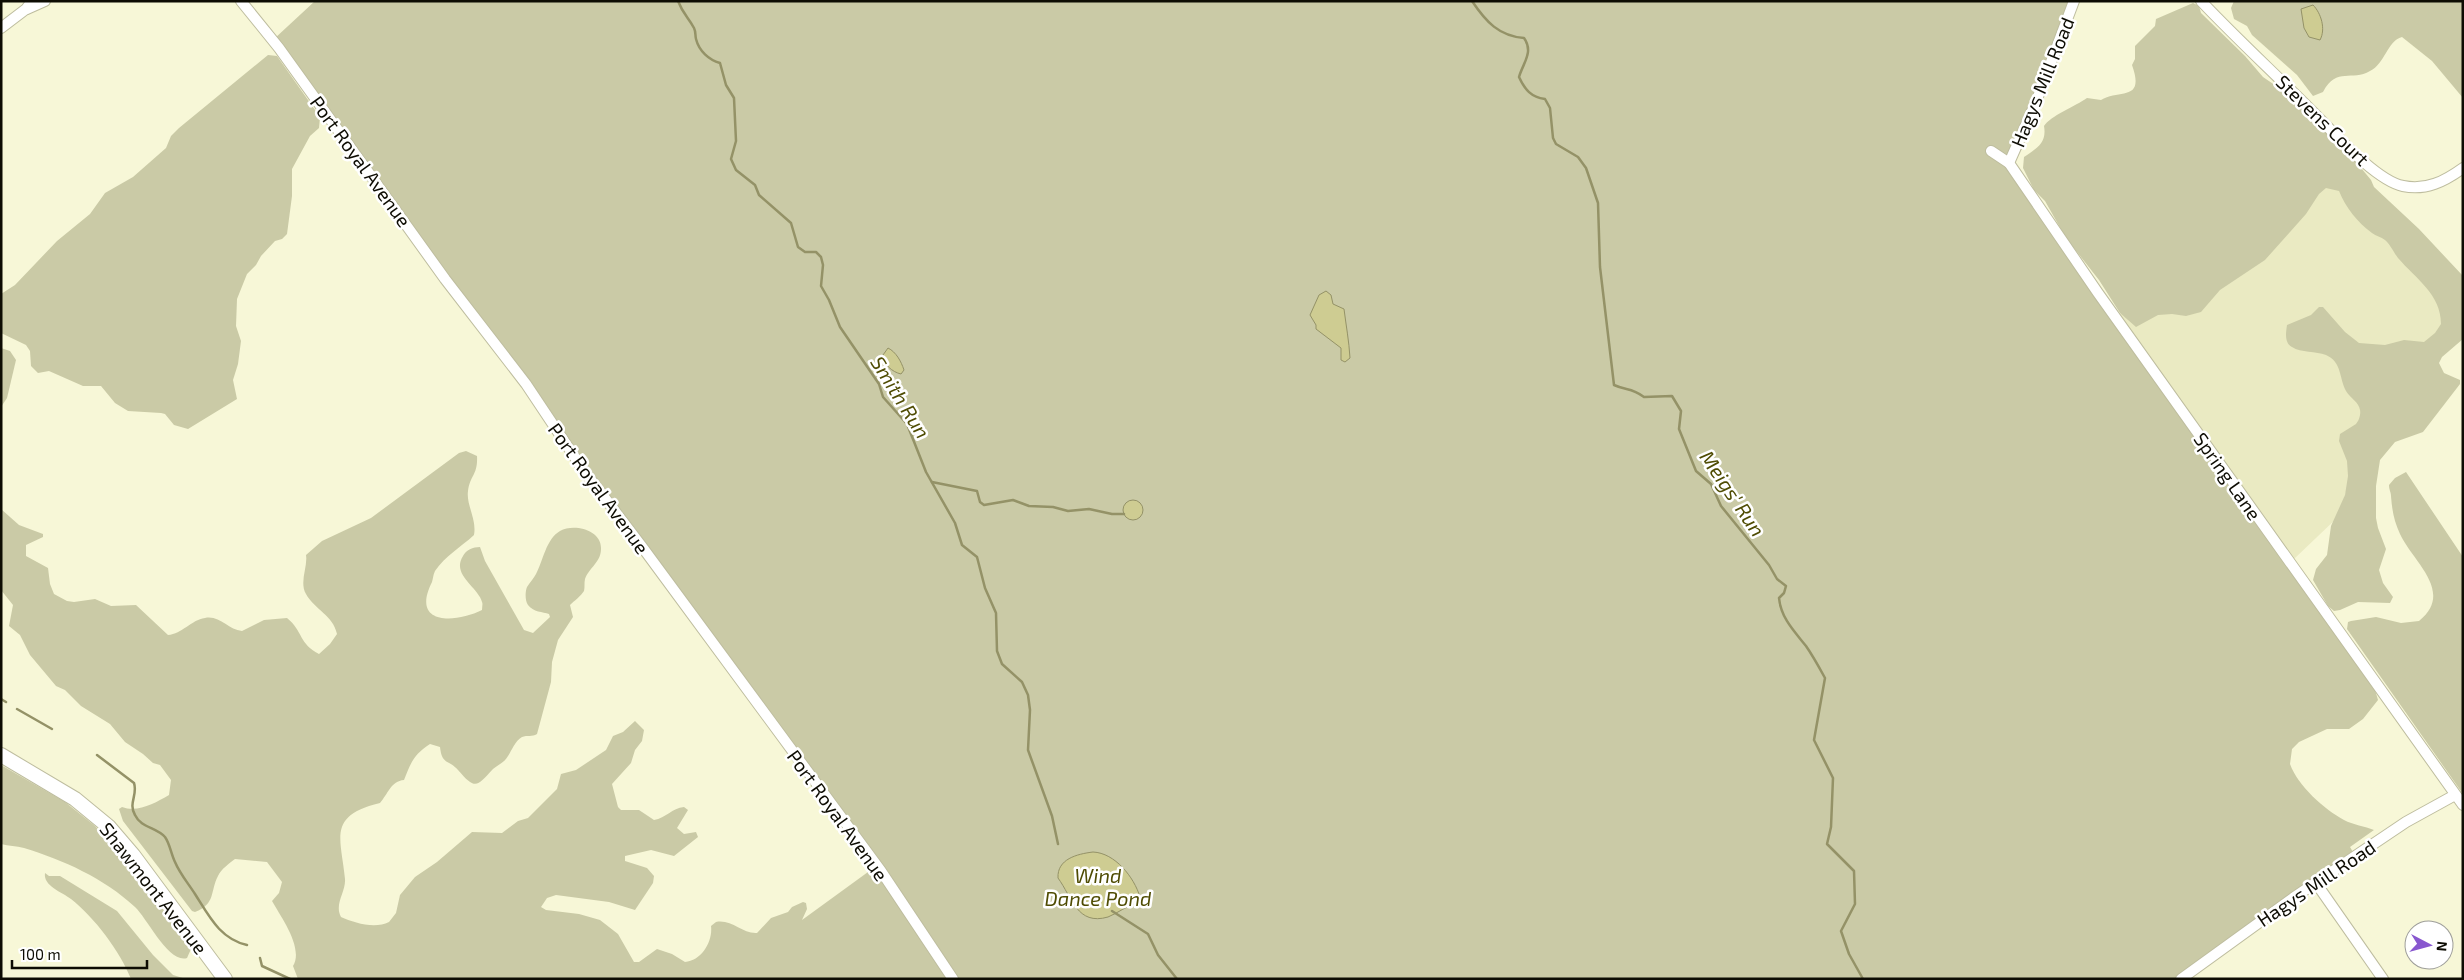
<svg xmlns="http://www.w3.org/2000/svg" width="2464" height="980" font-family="'Exo 2',sans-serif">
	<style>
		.built { fill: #eaeac2 }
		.green { fill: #cacaa6 }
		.water { fill: #cecc92; stroke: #949267 }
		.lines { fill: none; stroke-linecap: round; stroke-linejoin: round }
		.stream { stroke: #949267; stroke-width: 2.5 }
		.street-casing { stroke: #bebd9f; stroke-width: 12 }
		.secondary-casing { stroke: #bebd9f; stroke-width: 16 }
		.street { stroke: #fff; stroke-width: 10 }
		.secondary { stroke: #fff; stroke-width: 14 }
		.labels { text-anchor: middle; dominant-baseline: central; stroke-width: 5; stroke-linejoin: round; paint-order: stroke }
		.street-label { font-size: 19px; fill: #0d0c03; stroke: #fff }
		.water-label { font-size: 20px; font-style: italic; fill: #4f4c03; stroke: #fff }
	</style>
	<rect width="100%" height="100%" fill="#f7f7d7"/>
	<path class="built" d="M 2312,147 L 2453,319 L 2354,464 L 2339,516 L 2294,559 L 2119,315 Z"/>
	<g class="green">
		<path d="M 315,1 L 2071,1 L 2014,147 L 2004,165 L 2375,690 L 2378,700 L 2363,719 L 2349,729 L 2327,729 L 2299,742 L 2292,749 L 2290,764 C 2298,786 2324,809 2344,820 C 2353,825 2365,826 2374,830 L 2350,847 L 2353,852 L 2174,979 L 298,979 L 293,966 C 304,948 281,917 272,901 L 279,893 L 282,882 L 267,862 L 235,859 C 230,863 221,869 218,876 C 210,891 216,904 195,912 L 192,911 L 123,821 L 119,809 L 122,807 C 138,813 155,803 169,795 L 171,780 L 160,765 L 153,763 L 143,754 L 125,742 L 110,724 L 81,706 L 65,690 L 56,686 L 30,655 L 20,635 L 9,626 L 13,605 L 1,590 L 1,509 L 19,525 L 43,534 L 43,537 L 26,545 L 26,556 L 48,568 L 50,584 L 54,594 L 67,601 L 74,602 L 95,599 L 111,606 L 136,605 L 168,635 C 182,634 191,620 205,618 C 220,615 228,630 242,631 L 264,620 L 287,618 C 303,631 299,644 319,654 L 330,644 L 337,634 C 333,615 315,610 306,594 C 299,582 308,567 306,555 L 322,541 L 371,518 L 459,453 L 466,451 L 477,456 C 478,475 470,475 468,491 C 466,505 477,519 474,535 C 461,547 445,556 435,571 C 433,575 433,579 432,582 C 410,626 456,623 482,610 C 482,607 483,604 482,602 C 478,587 451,575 463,556 C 466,550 473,547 480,547 L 485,561 L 524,630 L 533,633 L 550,617 L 549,614 C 543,612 533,612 528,605 C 525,601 525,592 527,587 C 530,582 534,578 536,574 C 543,561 546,539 560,531 C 574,523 602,530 601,549 C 601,562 589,568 585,579 C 584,583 585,587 584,591 C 581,596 574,601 570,605 L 573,617 L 558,640 L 552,662 L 551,682 L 537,734 C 532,737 527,735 522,737 C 515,741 512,750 508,756 C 505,762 498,765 493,769 C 477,786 476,791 458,770 C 448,759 442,765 440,747 L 430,744 C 413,755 411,763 404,780 C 391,781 388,794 380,803 C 327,816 341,837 345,879 C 346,892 334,904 341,917 C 354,923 375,929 389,922 L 396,913 L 400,895 L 415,877 L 437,862 L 472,832 L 502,833 L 518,821 L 528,818 L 557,789 L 561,774 L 576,770 L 606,750 L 613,736 L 623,732 L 635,721 L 644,730 L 642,741 L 635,750 L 631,763 L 612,784 L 618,807 L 621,810 L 639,810 L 654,820 C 666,818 672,808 684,807 L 688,810 L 677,828 L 684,834 L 696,832 L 698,837 L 674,856 L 651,850 L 625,856 L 625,861 L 647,868 L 654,876 L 653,883 L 635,910 L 609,902 L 556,895 L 547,898 L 541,907 L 546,910 L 579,914 L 600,920 L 618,934 L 634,962 L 639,962 L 657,949 L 672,954 L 685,962 C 702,961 713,941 711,926 L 716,922 C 732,919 742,934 757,933 L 771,918 L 788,912 L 792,907 L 803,902 L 806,903 L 807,909 L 802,920 L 879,864 L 274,39 Z"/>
		<path d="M 2234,1 L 2463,1 L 2463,98 L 2432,61 L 2402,37 C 2387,41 2385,64 2370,71 C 2352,82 2337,66 2323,92 L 2313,96 L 2297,75 L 2252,35 L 2247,26 L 2234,19 L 2231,8 Z"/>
		<path d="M 2193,3 L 2199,6 L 2201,13 L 2245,56 L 2263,77 L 2282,90 L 2352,157 L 2371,180 L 2374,187 L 2419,229 L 2463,276 L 2463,339 L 2442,357 L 2439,363 L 2444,373 L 2460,380 L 2460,384 L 2423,432 L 2395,442 L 2380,460 L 2376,486 L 2376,518 L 2378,528 L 2386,549 L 2379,570 L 2383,583 L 2393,597 L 2390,603 L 2358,602 L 2340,610 L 2334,611 L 2328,606 L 2313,580 L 2316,569 L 2327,555 L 2331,526 L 2345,495 L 2348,476 L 2347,461 L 2339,441 L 2340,434 L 2356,424 C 2359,421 2361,414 2360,410 C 2359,402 2350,398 2346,391 C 2339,378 2342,362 2326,355 C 2316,351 2301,353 2292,347 C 2284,343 2286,332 2287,325 L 2311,315 L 2319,307 L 2323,307 L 2345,332 L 2359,343 L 2385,345 L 2404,340 L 2424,342 L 2435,333 L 2441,324 C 2441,294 2416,279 2398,258 C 2394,253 2390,244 2385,240 C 2381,237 2376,236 2372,233 C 2357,222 2346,208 2339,191 L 2326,188 L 2319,194 L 2306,214 L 2265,260 L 2220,290 L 2201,312 L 2186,316 L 2172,314 L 2158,315 L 2136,327 L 2120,313 L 2099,280 L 2066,238 L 2045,201 L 2034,190 L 2023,168 L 2024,157 C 2037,148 2047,143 2044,126 C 2050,116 2076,106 2087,98 L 2101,100 C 2120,89 2145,102 2132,65 L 2135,59 L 2135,46 L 2155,26 L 2156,19 Z"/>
		<path d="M 268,55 L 277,56 L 320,117 L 319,128 L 310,136 L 292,169 L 292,196 L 287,234 L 282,239 L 275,241 L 261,256 L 256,265 L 247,274 L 237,299 L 236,326 L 241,341 L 238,364 L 233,380 L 237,399 L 188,429 L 174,425 L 165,414 L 161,413 L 128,411 L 115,403 L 101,386 L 83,386 L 49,371 L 38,373 L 31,366 L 30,351 L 26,345 L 1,333 L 1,294 L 15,285 L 57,241 L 90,214 L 105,193 L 133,177 L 166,148 L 171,136 L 179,128 Z"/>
		<path d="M 1,348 L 10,351 L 16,360 L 7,398 L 1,407 Z"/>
		<path d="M 2406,472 L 2463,557 L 2463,794 L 2347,629 L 2348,622 L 2351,621 L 2376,617 L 2401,623 L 2419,621 C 2455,592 2413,562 2400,534 C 2394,521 2392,510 2391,496 C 2391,492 2389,490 2389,485 L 2395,478 Z"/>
		<path d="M 1,765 L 65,802 L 95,826 L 114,847 L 178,928 L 191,949 L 187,958 C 169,964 147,918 135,907 C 104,878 63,860 24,848 C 16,846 9,846 1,844 Z"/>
		<path d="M 45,873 L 49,876 L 60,876 L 117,911 L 153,955 L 173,975 L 186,979 L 131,979 C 120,951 94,917 71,899 C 62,892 43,886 45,873 Z"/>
	</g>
	<g class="water">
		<path d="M 2313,5 C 2321,13 2326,29 2320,40 L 2309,37 L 2304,28 L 2301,9 Z"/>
		<path d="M 1326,291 L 1331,295 L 1333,304 L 1344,309 C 1346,325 1349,341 1350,358 L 1345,362 L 1341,360 L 1341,348 L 1316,329 L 1316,325 L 1310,315 L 1319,295 Z"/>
		<path d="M 888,348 C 896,352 901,361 904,370 L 901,374 C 892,372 883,364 883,355 Z"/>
		<circle cx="1133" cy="510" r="10"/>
		<path d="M 1093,852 C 1115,853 1134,877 1140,897 L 1137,903 C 1126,906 1118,913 1108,917 C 1077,926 1072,897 1058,878 C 1057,859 1077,854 1093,852 Z"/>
	</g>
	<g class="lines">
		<g class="stream">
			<path d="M 678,1 C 683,14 688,17 694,28 C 696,32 695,35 696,39 C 699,51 709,60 720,63 L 726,85 L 734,98 L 736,141 L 731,159 L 736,170 L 755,185 L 759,195 L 791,223 L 798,247 L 805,252 L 816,252 L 821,257 L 823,265 L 821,286 L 829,300 L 840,327 L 879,384 L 883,397 L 907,424 L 926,472 L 955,523 L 962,545 L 977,557 L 985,588 L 996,613 L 997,651 L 1002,664 L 1022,682 L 1028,695 L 1030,710 L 1028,750 L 1052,816 L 1058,844"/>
			<path d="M 1472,1 C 1486,22 1499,36 1524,38 C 1534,52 1523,63 1519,77 C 1525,90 1531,97 1545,99 L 1550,108 L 1553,138 L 1556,144 L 1578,157 L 1586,168 L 1598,203 L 1600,267 L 1614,385 C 1627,391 1631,387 1644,397 L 1672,396 L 1681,411 L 1679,429 L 1696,471 L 1711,484 L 1721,506 L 1769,565 L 1777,579 L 1786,586 L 1784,593 L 1779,598 C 1781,618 1794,631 1806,646 C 1813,656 1819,667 1825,678 L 1814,740 L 1833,778 L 1831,827 L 1827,844 L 1854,871 L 1855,904 L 1841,931 L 1849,954 L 1863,979"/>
			<path d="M 932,482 L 977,491 L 980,502 L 984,505 L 1013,500 L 1029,506 L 1053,507 L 1068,511 L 1089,509 L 1112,514 L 1124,514"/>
			<path d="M 1,699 L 6,702"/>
			<path d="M 17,709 L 52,729"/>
			<path d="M 97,755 L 134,783 C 138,795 128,803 135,815 C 141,828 156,827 165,837 C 170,844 171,854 175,862 C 180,874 188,883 195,894 C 209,916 220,939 247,945"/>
			<path d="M 1112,911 L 1148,934 L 1158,955 L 1177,979"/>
			<path d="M 260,958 L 262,966 L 290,979"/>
		</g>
		<g class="street-casing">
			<g id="street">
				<path d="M 241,1 L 279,48 L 445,279 L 526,384 L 582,468 L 643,548 L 881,871 L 953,979"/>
				<path d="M 2201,1 C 2235,37 2272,71 2307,106 C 2330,128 2374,180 2403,186 C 2426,191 2445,181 2463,168"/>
				<path d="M 27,9 L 45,1"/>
				<path d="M 1,28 L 26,9 L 32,1"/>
				<path d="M 1991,151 L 2009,163 L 2098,293 L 2463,805"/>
				<path d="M 2009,163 L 2036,102 L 2074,1"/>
				<path d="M 2316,883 L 2383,979"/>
				<path d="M 2181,979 L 2293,898 L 2406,822 L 2455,795"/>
			</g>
		</g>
		<g class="secondary-casing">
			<path id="secondary" d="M 1,755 L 75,799 L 109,827 L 133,855 L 225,979"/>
		</g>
		<use href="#street" class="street"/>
		<use href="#secondary" class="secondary"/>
	</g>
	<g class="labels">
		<g class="street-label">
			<text transform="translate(2042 82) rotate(-68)">Hagys Mill Road</text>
			<text transform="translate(2323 120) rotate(44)">Stevens Court</text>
			<text transform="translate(361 161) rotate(54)">Port Royal Avenue</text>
			<text transform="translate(2228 476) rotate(55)">Spring Lane</text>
			<text transform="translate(599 488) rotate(54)">Port Royal Avenue</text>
			<text transform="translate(838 815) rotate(54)">Port Royal Avenue</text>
			<text transform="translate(2316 883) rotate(-34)">Hagys Mill Road</text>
			<text transform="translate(154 888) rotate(52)">Shawmont Avenue</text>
		</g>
		<g class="water-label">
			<text transform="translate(901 397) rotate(58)">Smith Run</text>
			<text transform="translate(1733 493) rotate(56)">Meigs' Run</text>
			<text x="1098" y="875">Wind<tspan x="1098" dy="23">Dance Pond</tspan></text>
		</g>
	</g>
	<rect width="2464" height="980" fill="none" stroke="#0d0c03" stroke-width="5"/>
	<g transform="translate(2429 945) rotate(96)"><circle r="24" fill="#ffffff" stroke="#9e9e9a"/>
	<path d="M0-4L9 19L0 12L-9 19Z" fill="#8857cf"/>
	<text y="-8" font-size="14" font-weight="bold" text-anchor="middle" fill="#0d0c03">N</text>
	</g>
	<path d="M12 960v8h135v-8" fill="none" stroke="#0d0c03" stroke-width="2.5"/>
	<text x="20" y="960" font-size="15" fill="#0d0c03" stroke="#ffffff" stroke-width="4" paint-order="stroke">100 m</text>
</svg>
